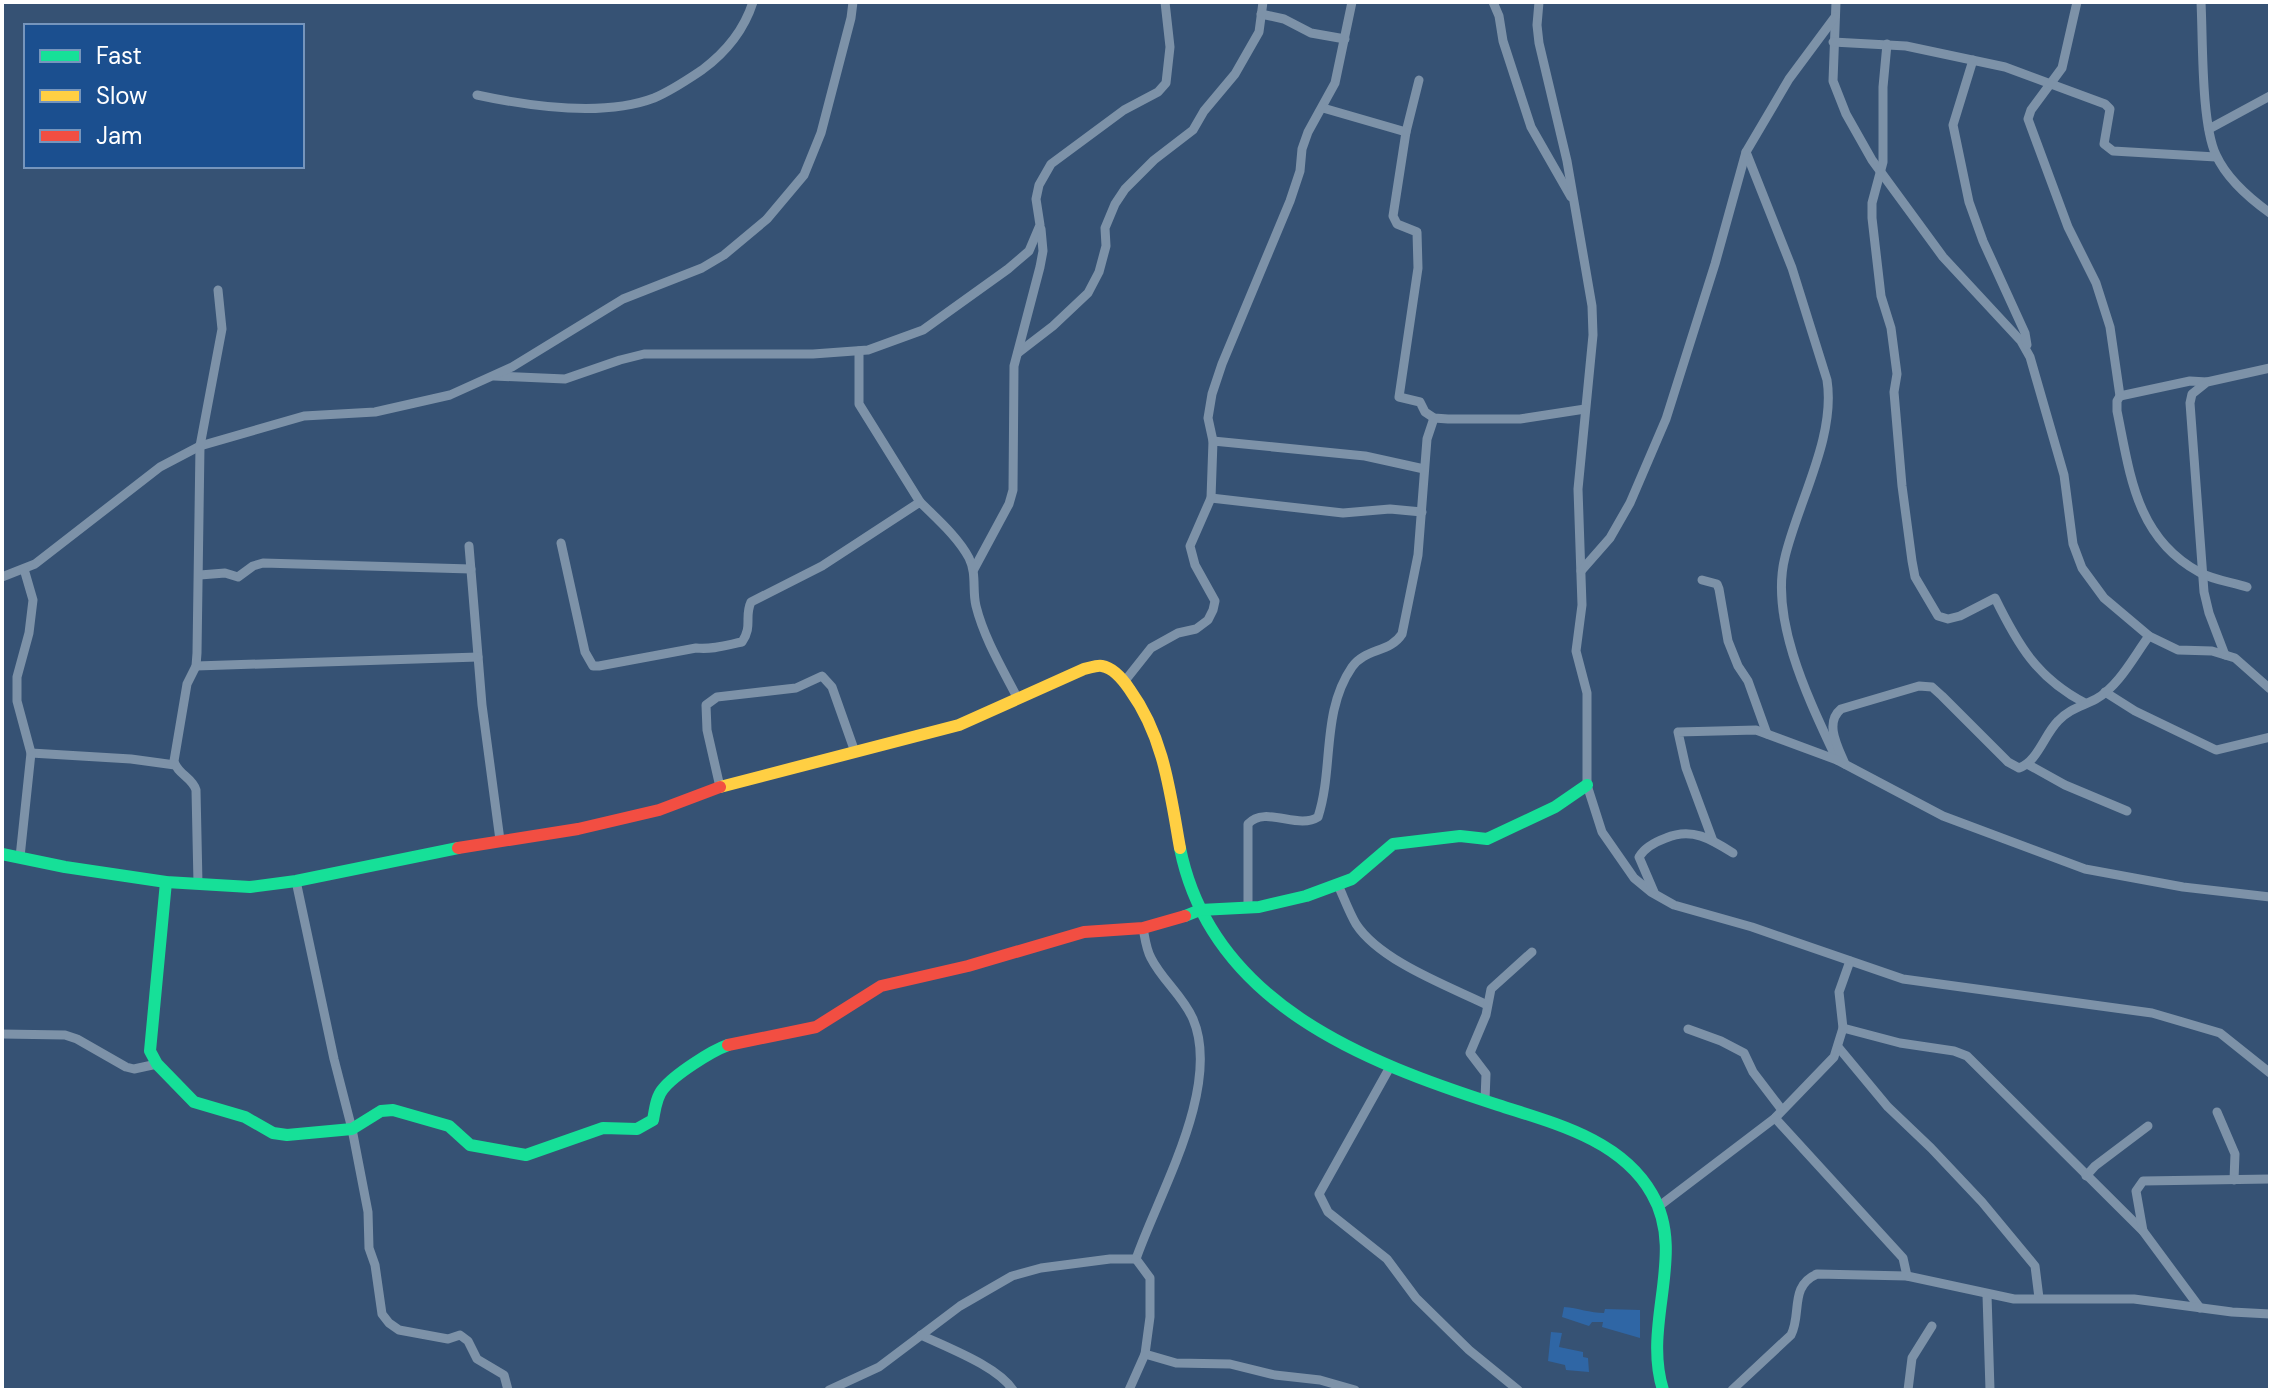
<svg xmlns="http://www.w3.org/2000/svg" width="2272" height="1392" font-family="'DM Sans',sans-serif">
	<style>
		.green { fill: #2f66a5 }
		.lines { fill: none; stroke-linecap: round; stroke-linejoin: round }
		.street { stroke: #7d92a8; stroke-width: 9 }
		.fast { stroke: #16e098; stroke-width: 12 }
		.slow { stroke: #ffcf43; stroke-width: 12 }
		.jam { stroke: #f24e42; stroke-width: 12 }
	</style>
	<rect width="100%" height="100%" fill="#365274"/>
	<g class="green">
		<path d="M 1564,1307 C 1578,1308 1590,1313 1604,1313 L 1605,1309 L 1640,1310 L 1640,1338 L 1602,1327 L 1603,1322 L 1592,1322 L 1589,1326 L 1562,1317 Z"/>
		<path d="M 1551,1332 L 1562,1333 L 1559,1347 L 1583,1352 L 1583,1357 L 1588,1358 L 1589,1372 L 1566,1370 L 1565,1365 L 1548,1361 Z"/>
	</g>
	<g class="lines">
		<g class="street">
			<path d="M 1493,2 L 1499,16 L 1503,41 L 1531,127 L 1571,197"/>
			<path d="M 1539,2 L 1537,25 L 1539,43 L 1567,161 L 1592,306 L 1593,335 L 1578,489 L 1582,605 L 1576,651 L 1587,693 L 1587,785 L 1602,832 L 1634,878 L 1651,892 L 1674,905 L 1752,927 L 1903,979 L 2152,1013 L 2220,1033 L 2270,1073"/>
			<path d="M 1836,2 L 1833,81 L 1846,114 L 1872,160 L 1943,257 L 2021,341 L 2030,357 L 2064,475 L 2073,544 L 2082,568 L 2104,598 L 2149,636 L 2178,650 L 2212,651 L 2235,658 L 2270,689"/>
			<path d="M 2077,2 L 2062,68 L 2031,110 L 2028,119 L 2068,227 L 2096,283 L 2110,327 L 2120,396"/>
			<path d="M 2201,2 C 2203,40 2201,123 2216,155 C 2227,179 2249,198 2270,213"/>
			<path d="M 1261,14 L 1284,19 L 1311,33 L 1345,39"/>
			<path d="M 1833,42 L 1906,46 L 2005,67 L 2105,104 L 2110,109 L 2104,144 L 2113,151 L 2216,157"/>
			<path d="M 1887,44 L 1883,87 L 1883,162 L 1872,203 L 1872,218 L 1881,296 L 1891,328 L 1897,374 L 1894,392 L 1902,486 L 1912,561 L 1915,577 L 1938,616 L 1948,619 L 1960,616 L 1995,598 C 2018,645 2037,678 2085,703"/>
			<path d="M 1973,60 L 1953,125 L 1969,202 L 1983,241 L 2025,333 L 2027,345"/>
			<path d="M 1419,80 L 1406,132 L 1393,216 L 1397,224 L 1417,232 L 1418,268 L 1399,397 L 1420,402 L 1425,412 L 1434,418 L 1448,419 L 1520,419 L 1585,409"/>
			<path d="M 477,95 C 528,106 604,117 654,98 C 671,91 687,80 702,70 C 725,53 744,30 753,2"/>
			<path d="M 1323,108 L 1406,132"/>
			<path d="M 2209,129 L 2270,96"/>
			<path d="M 1746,152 L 1792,268 L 1827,380 C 1836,437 1798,502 1785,557 C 1769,620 1810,702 1837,760"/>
			<path d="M 859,351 L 859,404 L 920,502"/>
			<path d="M 1018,353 L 1053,326 L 1088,293 L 1099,272 L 1106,246 L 1105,228 L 1115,204 L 1125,189 L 1154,160 L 1193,130 L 1204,111 L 1235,74 L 1259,32 L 1263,2"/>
			<path d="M 494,376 L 565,379 L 620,360 L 644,354 L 813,354 L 868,350 L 923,330 L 1008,269 L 1029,251 L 1040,225 L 1036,199 L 1039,185 L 1051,164 L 1124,110 L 1158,92 L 1166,83 L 1170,47 L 1165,2"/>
			<path d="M 2207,382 L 2190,381 L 2120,396 L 2117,401 L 2117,411 C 2130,474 2136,538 2199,572 C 2213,580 2231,582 2247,587"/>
			<path d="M 1213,441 L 1365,456 L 1424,469"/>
			<path d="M 1211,498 L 1343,513 L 1390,509 L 1422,512"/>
			<path d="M 561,543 L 585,652 L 593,666 L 599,666 L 696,648 C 712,650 727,645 742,642 C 753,626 744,617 751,602 L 822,566 L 920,502 C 937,519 958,537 969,558 C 977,574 972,590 976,606 C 984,638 1002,668 1017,697"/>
			<path d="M 469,546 L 482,705 L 500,840"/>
			<path d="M 974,569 L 1009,504 L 1013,490 L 1014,366 L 1040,267 L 1043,251 L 1041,229"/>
			<path d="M 1581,571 L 1610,538 L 1630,503 L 1666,419 L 1715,264 L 1746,152 L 1789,79 L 1835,17"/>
			<path d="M 200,575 L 225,573 L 238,577 L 253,566 L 263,563 L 471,569"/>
			<path d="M 2,577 L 35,564 L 160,467 L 200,446 L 304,416 L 375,412 L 450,395 L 512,367 L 623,299 L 702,268 L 724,255 L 767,219 L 804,175 L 821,133 L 851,18 L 853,2"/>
			<path d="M 1702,580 L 1717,584 L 1719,589 L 1728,641 L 1738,666 L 1748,681 L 1767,734"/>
			<path d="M 2225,655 L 2209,613 L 2204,592 L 2190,403 L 2192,394 L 2207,382 L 2270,368"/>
			<path d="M 196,666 L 478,657"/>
			<path d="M 1124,682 L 1151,648 L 1178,633 L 1196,629 L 1208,620 L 1213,610 L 1215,601 L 1195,565 L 1190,546 L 1211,498 L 1213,441 L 1208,418 L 1212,394 L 1222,364 L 1290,201 L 1300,171 L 1302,149 L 1308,132 L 1335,83 L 1352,2"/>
			<path d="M 2105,692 L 2135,711 L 2216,750 L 2270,737"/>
			<path d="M 31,753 L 131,759 L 175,765"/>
			<path d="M 1845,764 C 1838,747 1824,723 1841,709 L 1919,686 L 1932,687 L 1942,696 L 2008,762 L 2019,768 C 2038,761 2044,735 2058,721 C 2069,709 2083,706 2096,699 C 2119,686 2134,656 2149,636"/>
			<path d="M 2029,765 L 2065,785 L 2127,811"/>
			<path d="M 720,787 L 707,730 L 706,705 L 717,697 L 796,688 L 822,676 L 832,687 L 855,752"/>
			<path d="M 1713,841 L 1686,768 L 1678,732 L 1756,730 L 1837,760 L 1943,816 L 2085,869 L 2183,887 L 2270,897"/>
			<path d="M 20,857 L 31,753 L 17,701 L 17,677 L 29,633 L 33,600 L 24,569"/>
			<path d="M 296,881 L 334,1059 L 352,1129 L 368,1212 L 369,1248 L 375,1265 L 382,1314 L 389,1323 L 399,1330 L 448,1339 L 460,1335 L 468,1341 L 477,1359 L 504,1375 L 508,1390"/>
			<path d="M 198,884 L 196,790 C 192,777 177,774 174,761 L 187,684 L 196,666 L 197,653 L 200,446 L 222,329 L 218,290"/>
			<path d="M 1338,885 C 1344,898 1349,912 1356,924 C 1380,961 1448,986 1487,1005"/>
			<path d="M 1654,892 L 1639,857 C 1645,847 1655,842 1666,838 C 1692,827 1711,839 1733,853"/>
			<path d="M 1248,907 L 1248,824 C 1265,805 1298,830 1318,817 C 1334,768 1321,712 1352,667 C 1365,648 1390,653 1402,634 L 1418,555 L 1427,439 L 1434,418"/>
			<path d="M 1843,1028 L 1900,1043 L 1954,1051 L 1967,1056 L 2143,1231 L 2200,1308"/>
			<path d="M 1688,1029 L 1721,1041 L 1744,1053 L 1753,1072 L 1782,1110"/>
			<path d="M 2,1034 L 65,1035 L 77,1039 L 126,1067 L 134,1069 L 157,1064"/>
			<path d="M 1839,1048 L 1888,1107 L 1931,1148 L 1982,1202 L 2035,1266 L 2039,1298"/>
			<path d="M 1390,1067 L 1319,1194 L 1328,1212 L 1387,1259 L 1416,1298 L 1469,1350 L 1518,1390"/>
			<path d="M 1485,1100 L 1486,1074 L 1470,1053 L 1486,1015 L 1491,989 L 1532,952"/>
			<path d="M 2217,1112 L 2235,1154 L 2234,1180"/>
			<path d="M 1775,1118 L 1903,1258 L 1907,1276"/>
			<path d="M 2086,1176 L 2095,1166 L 2148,1126"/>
			<path d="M 1658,1207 L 1775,1118 L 1834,1057 L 1843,1028 L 1839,992 L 1850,961"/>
			<path d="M 2143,1231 L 2136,1191 L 2143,1181 L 2270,1179"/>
			<path d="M 1136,1259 C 1158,1195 1222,1087 1193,1019 C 1183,996 1162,980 1151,958 C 1146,949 1145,938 1143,928"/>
			<path d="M 1987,1295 L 1990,1390"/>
			<path d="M 921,1335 C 948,1348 997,1366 1013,1390"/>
			<path d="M 1145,1354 L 1176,1363 L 1230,1364 L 1275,1375 L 1320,1380 L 1355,1390"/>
			<path d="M 829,1390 L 879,1367 L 960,1306 L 1012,1276 L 1041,1268 L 1110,1259 L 1136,1259"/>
			<path d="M 1129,1390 L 1145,1354 L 1150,1317 L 1150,1278 L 1136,1259"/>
			<path d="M 1732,1390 L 1791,1335 C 1802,1314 1789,1286 1817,1274 L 1907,1276 L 2014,1299 L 2134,1299 L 2232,1312 L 2270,1314"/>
			<path d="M 1908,1390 L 1912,1358 L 1932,1326"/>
		</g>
		<g class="fast">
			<path d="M 1180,848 C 1211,1003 1364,1062 1498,1105 C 1553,1123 1621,1139 1652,1194 C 1687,1254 1642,1323 1663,1390"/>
			<path d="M 2,854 L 65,867 L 166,882 L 250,887 L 296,881 L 458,848"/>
			<path d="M 166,882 L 150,1051 L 157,1064 L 194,1102 L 245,1117 L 273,1133 L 287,1135 L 352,1129 L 381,1111 L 393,1110 L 449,1126 L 470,1145 L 526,1155 L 603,1128 L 637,1129 L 653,1120 C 655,1110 656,1097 663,1089 C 674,1075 711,1051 728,1045"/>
			<path d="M 1185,916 L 1200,910 L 1259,907 L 1306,896 L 1352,879 L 1393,844 L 1460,836 L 1487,839 L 1555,807 L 1587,785"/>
		</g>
		<path class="slow" d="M 720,787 L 959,725 L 1084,669 C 1090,668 1096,665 1102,666 C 1114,668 1124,681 1130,690 C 1164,737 1170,792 1180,848"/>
		<g class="jam">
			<path d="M 458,848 L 578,829 L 659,810 L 720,787"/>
			<path d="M 728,1045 L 816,1027 L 881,986 L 968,966 L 1084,932 L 1143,928 L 1185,916"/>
		</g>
	</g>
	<rect width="2272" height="1392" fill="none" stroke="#ffffff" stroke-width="8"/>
	<rect x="24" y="24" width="280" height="144" fill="#1b4f8f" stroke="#7695bc" stroke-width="2"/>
	<rect x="40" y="50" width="40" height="12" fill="#16e098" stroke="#7695bc" stroke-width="2"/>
	<text x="96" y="64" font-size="24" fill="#ffffff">Fast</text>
	<rect x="40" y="90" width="40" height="12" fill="#ffcf43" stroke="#7695bc" stroke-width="2"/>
	<text x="96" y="104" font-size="24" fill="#ffffff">Slow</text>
	<rect x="40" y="130" width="40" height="12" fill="#f24e42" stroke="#7695bc" stroke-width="2"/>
	<text x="96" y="144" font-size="24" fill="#ffffff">Jam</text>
</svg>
